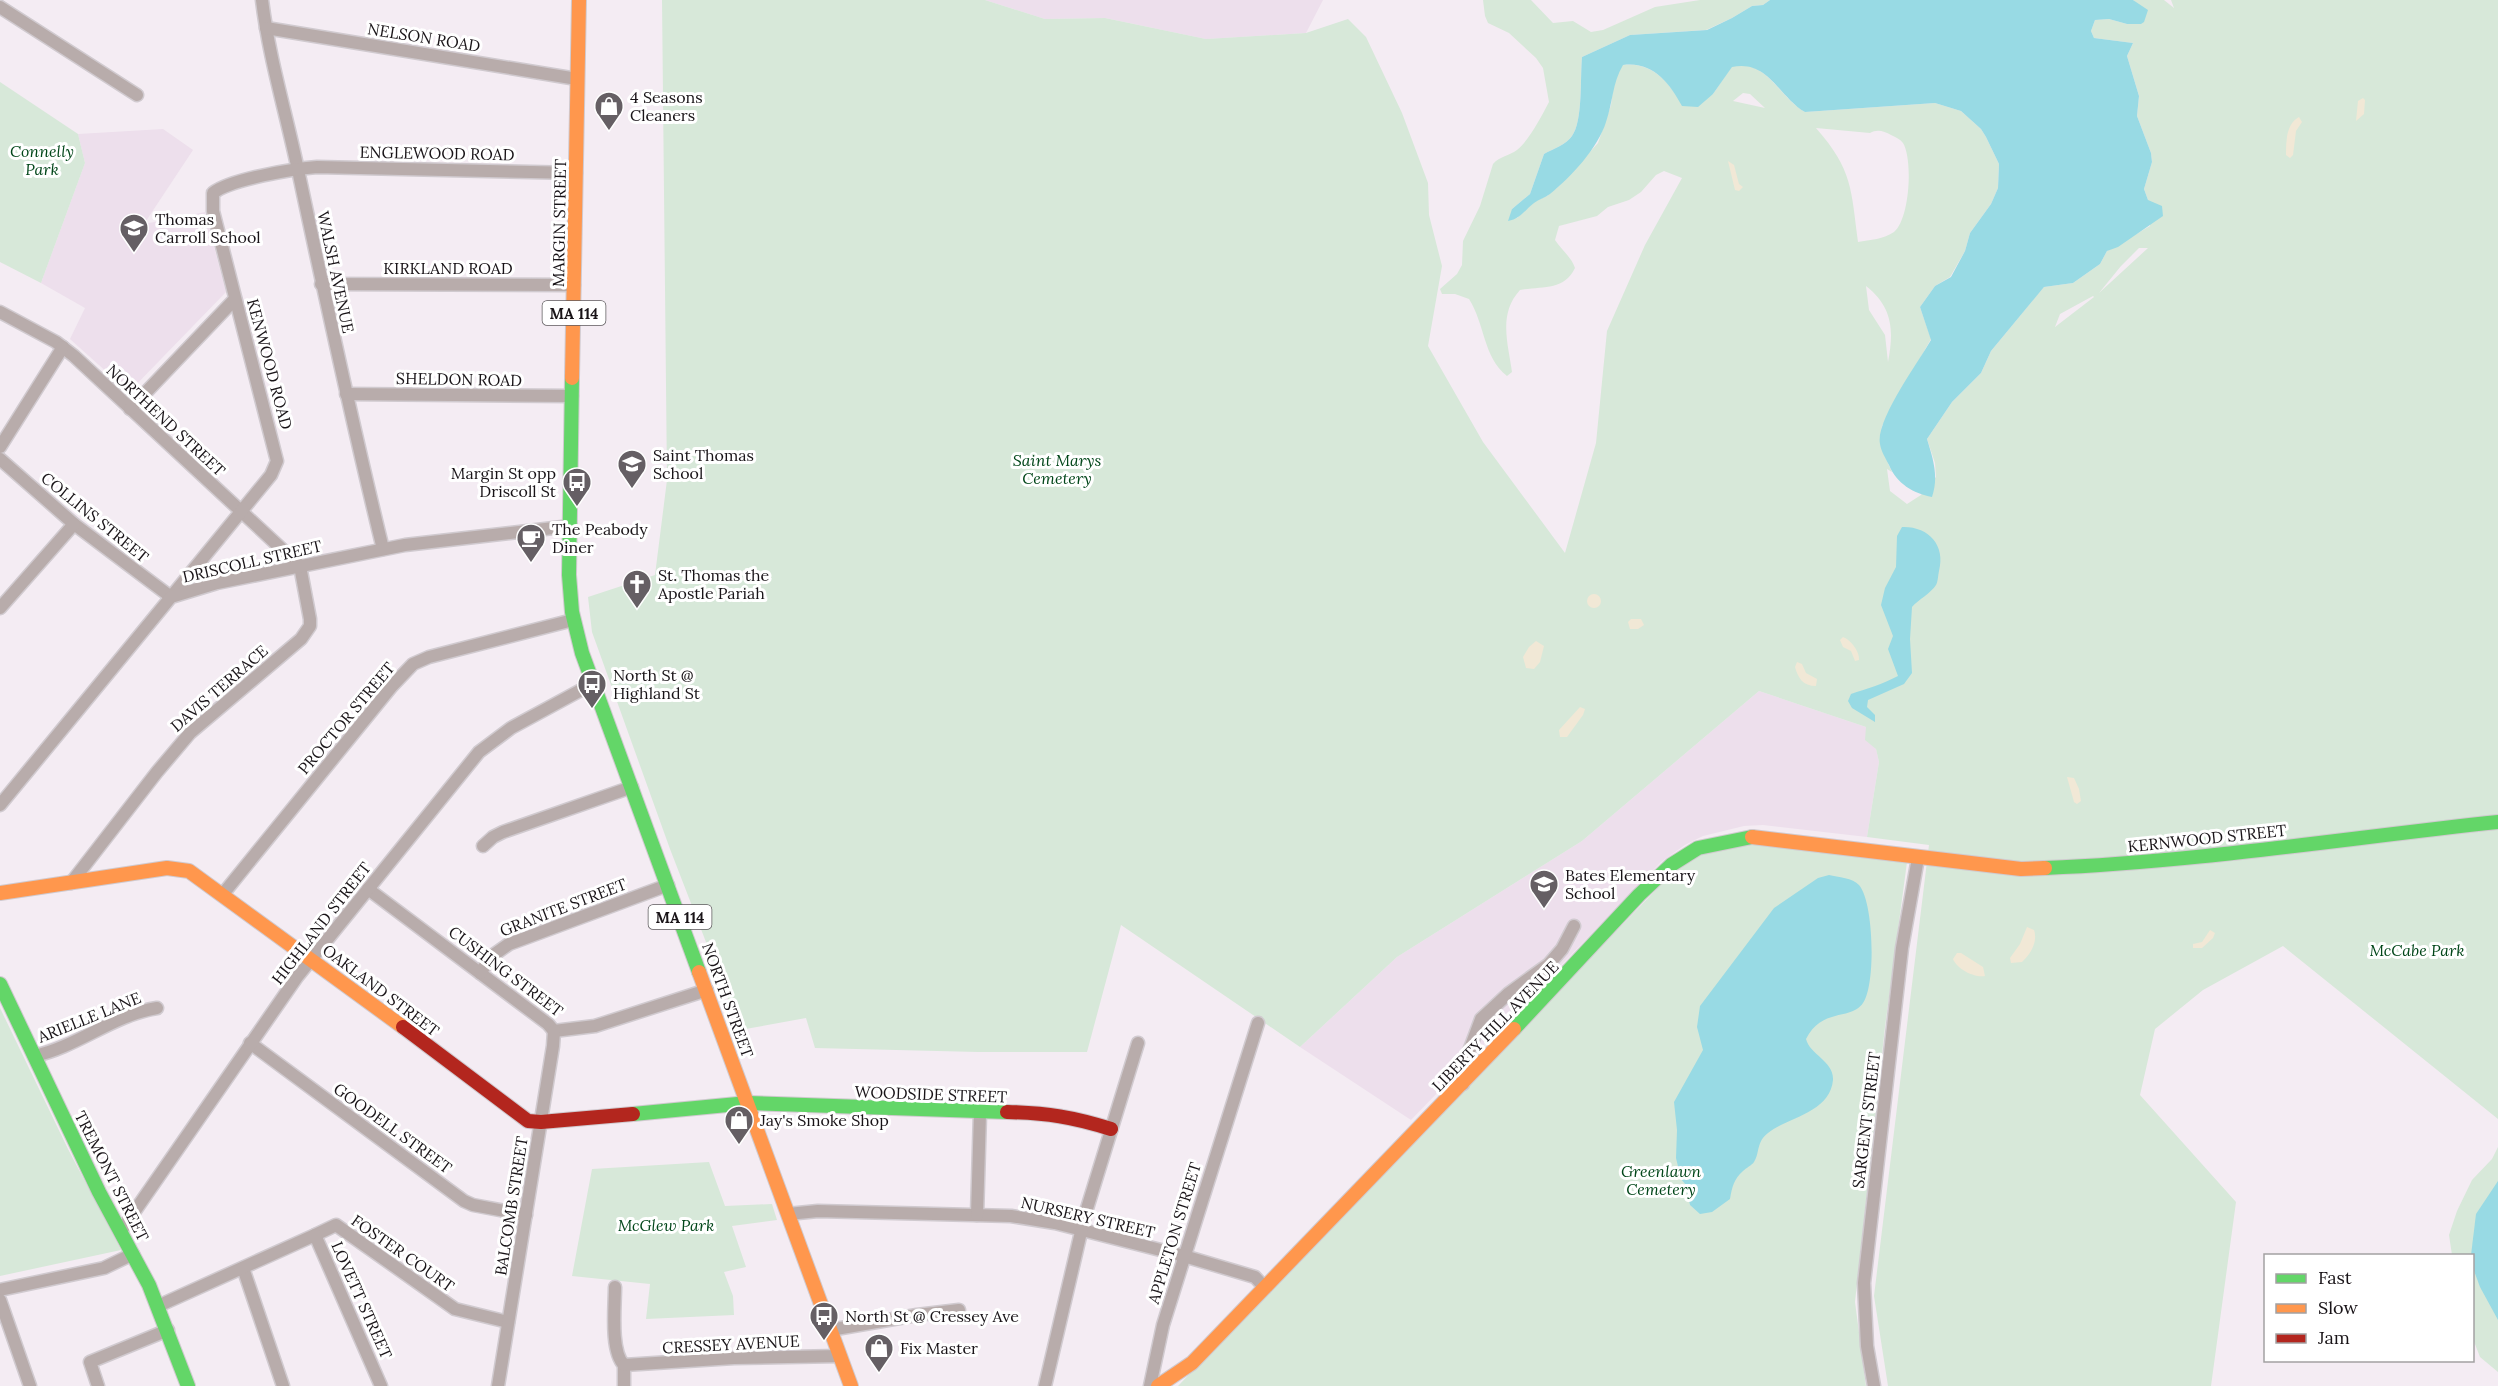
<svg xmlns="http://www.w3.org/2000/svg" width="2498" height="1386" font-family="Lora,serif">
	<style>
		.built { fill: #eddfec }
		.green { fill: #d7e8d9; fill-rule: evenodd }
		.sand { fill: #f1e8d6 }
		.water { fill: #98dae4 }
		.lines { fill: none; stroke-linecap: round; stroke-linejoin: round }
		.street-casing { stroke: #d0cacf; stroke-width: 15 }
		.fast-casing { stroke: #d0cacf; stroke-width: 16 }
		.slow-casing { stroke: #d0cacf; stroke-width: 16 }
		.jam-casing { stroke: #d0cacf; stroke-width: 16 }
		.street { stroke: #b8acab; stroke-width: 12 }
		.fast { stroke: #63d668; stroke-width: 14 }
		.slow { stroke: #ff974d; stroke-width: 14 }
		.jam { stroke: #b3261e; stroke-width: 14 }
		.labels { text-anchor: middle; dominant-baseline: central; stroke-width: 6; stroke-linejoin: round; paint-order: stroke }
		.shield { fill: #fff; stroke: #5d5a5d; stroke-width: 1.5 }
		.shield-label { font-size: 15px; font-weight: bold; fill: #181317 }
		.street-label { font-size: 16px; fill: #181317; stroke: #fff }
		.poi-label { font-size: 16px; fill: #181317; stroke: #fff; text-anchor: start }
		.park-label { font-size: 16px; font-style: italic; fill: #014619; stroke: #fff }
	</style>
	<rect width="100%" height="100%" fill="#f4ecf3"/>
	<g class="built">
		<path d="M 985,0 L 1323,0 L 1306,33 L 1206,39 L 1105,18 L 1045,19 Z"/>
		<path d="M 163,129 L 193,150 L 144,224 L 205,212 L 226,292 L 129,392 L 70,339 L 85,308 L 41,283 L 85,163 L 78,134 Z"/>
		<path d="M 1759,691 L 1866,727 L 1876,749 L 1879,762 L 1867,837 L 1763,825 L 1744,826 L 1703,836 L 1685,845 L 1661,862 L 1411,1120 L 1300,1047 L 1397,957 L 1582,841 Z"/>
	</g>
	<g class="green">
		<path d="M 662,0 L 985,0 L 1045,19 L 1105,18 L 1206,39 L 1306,33 L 1348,19 L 1366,37 L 1402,113 L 1428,183 L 1429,215 L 1442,266 L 1428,346 L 1483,442 L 1565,553 L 1596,443 L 1607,331 L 1645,245 L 1682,178 L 1664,171 L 1656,175 L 1641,192 L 1629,200 L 1608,207 L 1597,216 L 1559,226 L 1555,240 C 1561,249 1572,258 1575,268 C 1564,291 1542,286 1520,290 C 1498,314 1508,343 1512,372 L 1507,376 C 1483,357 1485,324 1469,299 L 1455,294 L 1442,294 L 1440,289 L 1457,274 L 1462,265 L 1463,241 L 1480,206 L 1493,164 C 1500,156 1509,156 1517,150 C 1530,139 1541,117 1549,102 L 1543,68 L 1536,58 L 1509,33 L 1488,23 L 1485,16 L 1483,0 L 1531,0 L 1553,23 L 1573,21 L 1591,32 L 1603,30 L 1655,7 L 1700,0 L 1770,0 L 1763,5 L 1752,6 L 1732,18 L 1706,30 L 1630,35 L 1582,57 C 1580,78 1583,121 1572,136 C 1567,144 1553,149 1544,154 L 1530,194 L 1512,209 L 1517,218 L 1535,201 L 1547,196 L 1559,186 L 1598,143 L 1611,105 L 1614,81 L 1622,65 C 1652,61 1669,82 1683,106 L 1713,94 L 1732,66 C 1768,59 1778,97 1805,112 L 1935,103 L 1961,111 L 1981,129 L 1986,137 L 1999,164 L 1998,188 L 1991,204 L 1970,233 L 1965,251 L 1950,277 L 1935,286 L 1920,307 L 1931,339 L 1882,426 C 1879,442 1885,457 1892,472 L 1887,469 L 1890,491 L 1907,504 L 1921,495 L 1936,477 L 1935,463 L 1927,439 L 1952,402 L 1981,373 L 1991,351 L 2037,295 L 2044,287 L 2073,283 L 2100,264 L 2107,251 L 2150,226 L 2148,200 L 2144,189 L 2152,162 L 2151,153 L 2137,116 L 2139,96 L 2127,56 L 2133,43 L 2094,38 L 2091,31 L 2095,20 L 2109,19 L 2127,24 L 2136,3 L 2133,0 L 2164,0 L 2174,8 L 2171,0 L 2498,0 L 2498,1119 L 2283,946 L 2203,990 L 2155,1029 L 2140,1095 L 2236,1202 L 2211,1386 L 1888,1386 L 1874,1296 L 1929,845 L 1867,837 L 1879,762 L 1876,749 L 1865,740 L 1866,727 L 1759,691 L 1582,841 L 1397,957 L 1300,1047 L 1121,925 L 1087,1052 L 978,1052 L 815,1048 L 806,1018 L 740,1030 L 670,849 L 592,632 L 588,597 L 655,575 L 667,480 ZM 1743,93 L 1750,94 L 1765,108 L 1733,101 ZM 1816,128 L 1870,133 C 1877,129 1884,131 1891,135 C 1895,137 1900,139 1903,143 C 1913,159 1910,219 1894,232 C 1884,239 1870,240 1858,242 C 1851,190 1853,170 1816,128 ZM 2139,248 L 2148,248 L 2099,293 L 2121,266 ZM 1866,286 C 1893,307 1894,331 1888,362 L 1885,335 L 1869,310 ZM 2093,296 L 2094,297 L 2055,327 L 2060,314 Z"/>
		<path d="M 0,82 L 78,134 L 85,163 L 41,283 L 0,262 Z"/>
		<path d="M 1752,841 L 1907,862 L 1885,1027 L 1855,1302 L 1866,1386 L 1178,1386 L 1677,868 L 1713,847 Z"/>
		<path d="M 0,1008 L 68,1149 L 121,1250 L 0,1276 Z"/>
		<path d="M 2498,1147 L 2498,1372 L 2480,1357 L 2473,1339 L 2472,1256 L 2452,1255 L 2449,1235 L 2457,1211 L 2472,1180 L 2492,1159 Z"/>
		<path d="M 709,1162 L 725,1206 L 772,1204 L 777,1220 L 732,1226 L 746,1267 L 724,1272 L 733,1296 L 734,1315 L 646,1319 L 650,1284 L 572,1276 L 592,1169 Z"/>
	</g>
	<g class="sand">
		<path d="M 2363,98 L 2365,100 L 2364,114 L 2356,121 L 2358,101 Z"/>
		<path d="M 2299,117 L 2302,122 L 2296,131 L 2293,155 L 2290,158 L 2286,155 C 2286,142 2286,124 2299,117 Z"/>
		<path d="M 1728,161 L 1734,165 L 1739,184 L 1743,187 L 1739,191 L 1735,190 Z"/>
		<circle cx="1594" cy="601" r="7"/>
		<path d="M 1631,619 L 1641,619 L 1644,625 L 1638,629 L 1630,629 L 1628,622 Z"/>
		<path d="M 1843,637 C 1851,640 1860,652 1859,660 L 1855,661 L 1851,651 L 1843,647 L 1840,640 Z"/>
		<path d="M 1536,641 L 1544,646 L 1540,662 L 1534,669 L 1526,668 L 1523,657 L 1529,647 Z"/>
		<path d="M 1797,662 L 1802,664 L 1806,673 L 1817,679 L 1816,686 C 1803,686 1798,678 1795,667 Z"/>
		<path d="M 1580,707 L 1585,709 L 1583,715 L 1567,737 L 1560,737 L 1559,730 Z"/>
		<path d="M 2067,777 L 2074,778 L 2079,789 L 2081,801 L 2077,804 L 2074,802 Z"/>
		<path d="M 2027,927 L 2034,930 C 2038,941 2031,954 2022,962 L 2011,963 L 2010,958 L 2020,944 Z"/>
		<path d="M 2210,930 L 2215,933 L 2213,938 L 2202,948 L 2193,948 L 2193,944 L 2202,942 Z"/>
		<path d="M 1957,953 L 1961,953 L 1983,967 L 1985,976 C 1974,978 1957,969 1953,959 Z"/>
	</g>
	<g class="water">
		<path d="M 1770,0 L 2133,0 L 2148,10 L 2144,22 L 2141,24 L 2127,24 L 2109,19 L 2095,20 L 2091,31 L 2094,38 L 2133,43 L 2127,56 L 2139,96 L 2137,116 L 2151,153 L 2152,162 L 2144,189 L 2148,200 L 2162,206 L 2163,216 L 2118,247 L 2107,251 L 2100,264 L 2073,283 L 2044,287 L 1991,351 L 1981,373 L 1952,402 L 1927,439 C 1933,459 1939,476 1932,497 C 1913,493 1897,484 1889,465 C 1886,459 1881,451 1880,444 C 1875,421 1919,361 1931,340 L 1920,307 L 1935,286 L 1951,277 L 1965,251 L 1970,233 L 1991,204 L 1998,188 L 1999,164 L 1986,137 L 1981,129 L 1961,111 L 1935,103 L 1805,112 C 1779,97 1768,59 1732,67 L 1713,94 L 1698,107 L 1682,106 C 1669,82 1652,61 1623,65 C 1612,84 1613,102 1606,122 C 1598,148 1571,177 1550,194 C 1545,198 1539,199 1534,203 C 1525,210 1520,219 1508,221 L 1512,209 L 1530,194 L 1544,154 C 1553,149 1567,144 1572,136 C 1583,121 1580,78 1582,57 L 1630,35 L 1707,30 L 1732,18 L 1752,6 L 1763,5 Z"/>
		<path d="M 1902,527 C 1928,526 1946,545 1939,571 C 1938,575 1938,582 1936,585 C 1931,593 1918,600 1912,607 L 1910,639 L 1912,673 L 1904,684 L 1868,700 L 1867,707 L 1875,715 L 1875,722 L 1852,708 L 1848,701 L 1851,694 C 1866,689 1883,684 1898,676 L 1888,649 L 1893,636 L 1881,605 L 1885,588 L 1896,567 L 1897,536 Z"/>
		<path d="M 1829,875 C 1838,877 1853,878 1859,885 C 1874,902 1876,985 1863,1003 C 1851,1021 1822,1007 1806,1039 C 1810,1055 1834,1061 1833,1080 C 1830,1113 1788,1117 1768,1133 C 1756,1142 1760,1153 1754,1162 C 1752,1165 1746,1168 1743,1171 C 1734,1179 1732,1187 1730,1199 L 1712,1212 L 1700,1214 L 1690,1205 L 1686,1185 L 1681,1179 L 1676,1158 L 1677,1130 L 1674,1102 L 1703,1050 L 1697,1027 L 1700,1006 L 1774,908 L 1818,878 Z"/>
		<path d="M 2498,1181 L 2498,1320 L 2480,1287 L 2473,1268 L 2471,1255 L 2476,1214 Z"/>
	</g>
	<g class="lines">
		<g class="street-casing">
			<g id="street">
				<path d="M 262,0 C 269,58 286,113 298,170 C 325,297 352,423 383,549"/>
				<path d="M 0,7 L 137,95"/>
				<path d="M 266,28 L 577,79"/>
				<path d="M 321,284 L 574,285"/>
				<path d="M 0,312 L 56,342 L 74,356 L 300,566 L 310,619 L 310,626 L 301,639 L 190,733 L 157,772 L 71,883"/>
				<path d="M 346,394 L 572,396"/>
				<path d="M 130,409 L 235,299"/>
				<path d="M 0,447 L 63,347"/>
				<path d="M 0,459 L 74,524 L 171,597 L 271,475 L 277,461 L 213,211 L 213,193 C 231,179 293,169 317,167 L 576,173"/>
				<path d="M 0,608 L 74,524"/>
				<path d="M 0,805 L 171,597 L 217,583 L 405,545 L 571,526"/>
				<path d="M 483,846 L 493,837 L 503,832 L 632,787"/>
				<path d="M 368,889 L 548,1024 L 554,1031 L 595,1026 L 707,990"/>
				<path d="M 223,894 L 392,686 L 413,664 L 429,657 L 573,620"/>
				<path d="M 480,973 L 492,956 L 509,944 L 668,885"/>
				<path d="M 250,1043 L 464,1201 L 473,1205 L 526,1215"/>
				<path d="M 34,1056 C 77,1047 113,1015 157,1008"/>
				<path d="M 1463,1084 L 1462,1070 L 1481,1019 L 1509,993 L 1549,964 L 1562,949 L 1574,926"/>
				<path d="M 788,1214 L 818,1211 L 1011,1216 L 1055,1223 L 1184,1256 L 1255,1277 L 1265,1288"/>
				<path d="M 977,1215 L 980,1113"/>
				<path d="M 121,1231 L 297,977 L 479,752 L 511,728 L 594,683"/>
				<path d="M 315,1235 L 336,1225 L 455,1309 L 508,1322"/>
				<path d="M 243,1268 L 283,1386"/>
				<path d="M 615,1287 C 615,1306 610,1351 624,1365 L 624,1386"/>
				<path d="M 0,1290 L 104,1268 L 133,1254"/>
				<path d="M 0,1300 L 30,1386"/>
				<path d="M 158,1306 L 315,1235 L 381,1386"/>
				<path d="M 830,1330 L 917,1315 L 959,1310"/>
				<path d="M 624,1365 L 734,1358 L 840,1356"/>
				<path d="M 98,1386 L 90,1362 L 168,1330"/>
				<path d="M 498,1386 L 553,1046 L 554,1031"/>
				<path d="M 1045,1386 L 1085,1215 L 1138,1043"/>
				<path d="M 1150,1386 L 1163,1325 L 1258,1023"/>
				<path d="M 1874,1386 L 1867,1346 L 1864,1283 L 1902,948 L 1918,858"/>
			</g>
		</g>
		<g class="fast-casing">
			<g id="fast">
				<path d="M 572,378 L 569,575 L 572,612 L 582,653 L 699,972"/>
				<path d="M 2045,868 C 2196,862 2347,838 2498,822"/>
				<path d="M 0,984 L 99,1192 L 149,1285 L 188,1386"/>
				<path d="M 1514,1029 L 1639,895 L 1671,865 L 1698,848 L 1752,837"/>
				<path d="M 633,1114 L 748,1103 L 1007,1112"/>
			</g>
		</g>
		<g class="slow-casing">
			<g id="slow">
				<path d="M 572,378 L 579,0"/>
				<path d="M 1752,837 L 2021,869 L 2045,868"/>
				<path d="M 0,893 L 167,868 L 189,871 L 403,1027"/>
				<path d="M 699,972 L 851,1386"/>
				<path d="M 1158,1386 L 1192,1363 L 1514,1029"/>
			</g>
		</g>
		<g class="jam-casing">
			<g id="jam">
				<path d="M 403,1027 L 528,1121 L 541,1122 L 633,1114"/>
				<path d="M 1007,1112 C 1047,1113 1073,1117 1111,1129"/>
			</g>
		</g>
		<use href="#street" class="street"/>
		<use href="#fast" class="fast"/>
		<use href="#slow" class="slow"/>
		<use href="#jam" class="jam"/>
	</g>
	<defs>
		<g id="shop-pin" transform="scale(1.5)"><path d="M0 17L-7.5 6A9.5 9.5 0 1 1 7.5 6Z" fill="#655f64" stroke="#fff"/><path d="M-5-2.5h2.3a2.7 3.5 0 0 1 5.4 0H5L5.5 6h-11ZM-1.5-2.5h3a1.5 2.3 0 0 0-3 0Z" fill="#fff"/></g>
		<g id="school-pin" transform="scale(1.5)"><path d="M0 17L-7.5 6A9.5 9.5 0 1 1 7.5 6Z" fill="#655f64" stroke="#fff"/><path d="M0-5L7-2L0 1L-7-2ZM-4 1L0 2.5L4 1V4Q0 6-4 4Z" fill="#fff"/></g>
		<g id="bus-pin" transform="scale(1.5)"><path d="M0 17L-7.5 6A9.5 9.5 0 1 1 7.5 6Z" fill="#655f64" stroke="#fff"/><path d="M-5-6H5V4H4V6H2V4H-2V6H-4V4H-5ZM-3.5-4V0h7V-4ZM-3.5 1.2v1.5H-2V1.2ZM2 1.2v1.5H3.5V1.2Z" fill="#fff"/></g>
		<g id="cafe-pin" transform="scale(1.5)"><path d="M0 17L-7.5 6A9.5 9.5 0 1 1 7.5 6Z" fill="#655f64" stroke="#fff"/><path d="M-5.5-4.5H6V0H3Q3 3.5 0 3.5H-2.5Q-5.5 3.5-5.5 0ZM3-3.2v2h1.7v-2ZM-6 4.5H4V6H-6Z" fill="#fff"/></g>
		<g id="church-pin" transform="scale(1.5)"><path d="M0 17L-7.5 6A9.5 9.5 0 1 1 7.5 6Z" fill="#655f64" stroke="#fff"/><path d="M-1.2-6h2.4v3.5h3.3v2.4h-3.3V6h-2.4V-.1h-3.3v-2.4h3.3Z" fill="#fff"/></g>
	</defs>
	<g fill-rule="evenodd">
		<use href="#shop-pin" x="609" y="106"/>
		<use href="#school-pin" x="134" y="228"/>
		<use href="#school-pin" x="632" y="464"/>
		<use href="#bus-pin" x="577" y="482"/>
		<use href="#cafe-pin" x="531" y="538"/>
		<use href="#church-pin" x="637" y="584"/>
		<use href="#bus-pin" x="592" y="684"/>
		<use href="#school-pin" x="1544" y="884"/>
		<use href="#shop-pin" x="739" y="1120"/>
		<use href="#bus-pin" x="824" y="1316"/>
		<use href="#shop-pin" x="879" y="1348"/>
	</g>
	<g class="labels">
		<g class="shield">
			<rect x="542.5" y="301" width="63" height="24" rx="4.5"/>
			<rect x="648.5" y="905" width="63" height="24" rx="4.5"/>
		</g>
		<g class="shield-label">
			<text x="574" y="313">MA 114</text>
			<text x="680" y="917">MA 114</text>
		</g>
		<g class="street-label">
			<text transform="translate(424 37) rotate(9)">NELSON ROAD</text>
			<text transform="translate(437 153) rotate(1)">ENGLEWOOD ROAD</text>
			<text transform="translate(559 223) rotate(-89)">MARGIN STREET</text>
			<text x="448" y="268">KIRKLAND ROAD</text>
			<text transform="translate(336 272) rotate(78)">WALSH AVENUE</text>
			<text transform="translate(270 364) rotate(75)">KENWOOD ROAD</text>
			<text transform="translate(459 379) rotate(1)">SHELDON ROAD</text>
			<text transform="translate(166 420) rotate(43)">NORTHEND STREET</text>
			<text transform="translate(95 517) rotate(39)">COLLINS STREET</text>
			<text transform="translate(252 561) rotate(-13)">DRISCOLL STREET</text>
			<text transform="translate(219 688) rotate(-41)">DAVIS TERRACE</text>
			<text transform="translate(346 718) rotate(-50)">PROCTOR STREET</text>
			<text transform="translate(2207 838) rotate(-6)">KERNWOOD STREET</text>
			<text transform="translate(563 907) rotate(-21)">GRANITE STREET</text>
			<text transform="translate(321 923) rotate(-52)">HIGHLAND STREET</text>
			<text transform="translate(506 971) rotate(37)">CUSHING STREET</text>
			<text transform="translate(381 990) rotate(37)">OAKLAND STREET</text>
			<text transform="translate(728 1000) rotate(70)">NORTH STREET</text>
			<text transform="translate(89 1017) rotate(-22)">ARIELLE LANE</text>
			<text transform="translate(1495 1026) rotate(-46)">LIBERTY HILL AVENUE</text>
			<text transform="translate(931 1094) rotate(2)">WOODSIDE STREET</text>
			<text transform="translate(1866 1120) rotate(-83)">SARGENT STREET</text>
			<text transform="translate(393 1128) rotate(36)">GOODELL STREET</text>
			<text transform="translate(112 1176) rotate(63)">TREMONT STREET</text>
			<text transform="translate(511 1206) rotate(-81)">BALCOMB STREET</text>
			<text transform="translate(1088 1217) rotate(13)">NURSERY STREET</text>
			<text transform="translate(1174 1233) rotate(-73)">APPLETON STREET</text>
			<text transform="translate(403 1253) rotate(35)">FOSTER COURT</text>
			<text transform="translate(362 1300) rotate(66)">LOVETT STREET</text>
			<text transform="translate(731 1344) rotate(-3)">CRESSEY AVENUE</text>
		</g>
		<g class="poi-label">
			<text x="630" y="97">4 Seasons<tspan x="630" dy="18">Cleaners</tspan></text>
			<text x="155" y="219">Thomas<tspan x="155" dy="18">Carroll School</tspan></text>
			<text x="653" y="455">Saint Thomas<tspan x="653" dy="18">School</tspan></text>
			<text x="556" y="473" text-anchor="end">Margin St opp<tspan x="556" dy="18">Driscoll St</tspan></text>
			<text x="552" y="529">The Peabody<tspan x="552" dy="18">Diner</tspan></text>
			<text x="658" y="575">St. Thomas the<tspan x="658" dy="18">Apostle Pariah</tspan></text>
			<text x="613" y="675">North St @<tspan x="613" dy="18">Highland St</tspan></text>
			<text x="1565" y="875">Bates Elementary<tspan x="1565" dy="18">School</tspan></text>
			<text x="760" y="1120">Jay's Smoke Shop</text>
			<text x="845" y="1316">North St @ Cressey Ave</text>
			<text x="900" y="1348">Fix Master</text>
		</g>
		<g class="park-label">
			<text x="42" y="151">Connelly<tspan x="42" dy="18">Park</tspan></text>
			<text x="1057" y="460">Saint Marys<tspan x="1057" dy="18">Cemetery</tspan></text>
			<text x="2417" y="950">McCabe Park</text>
			<text x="1661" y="1171">Greenlawn<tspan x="1661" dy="18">Cemetery</tspan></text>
			<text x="666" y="1225">McGlew Park</text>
		</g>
	</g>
	<rect x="2264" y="1254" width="210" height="108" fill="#ffffff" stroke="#a3a1a2" stroke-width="1.5"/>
	<rect x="2276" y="1274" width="30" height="9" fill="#63d668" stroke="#a3a1a2" stroke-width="1.5"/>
	<text x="2318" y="1284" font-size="18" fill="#181317">Fast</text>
	<rect x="2276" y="1304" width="30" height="9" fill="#ff974d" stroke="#a3a1a2" stroke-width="1.5"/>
	<text x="2318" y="1314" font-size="18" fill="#181317">Slow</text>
	<rect x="2276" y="1334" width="30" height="9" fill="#b3261e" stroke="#a3a1a2" stroke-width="1.5"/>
	<text x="2318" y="1344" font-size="18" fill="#181317">Jam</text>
</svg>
